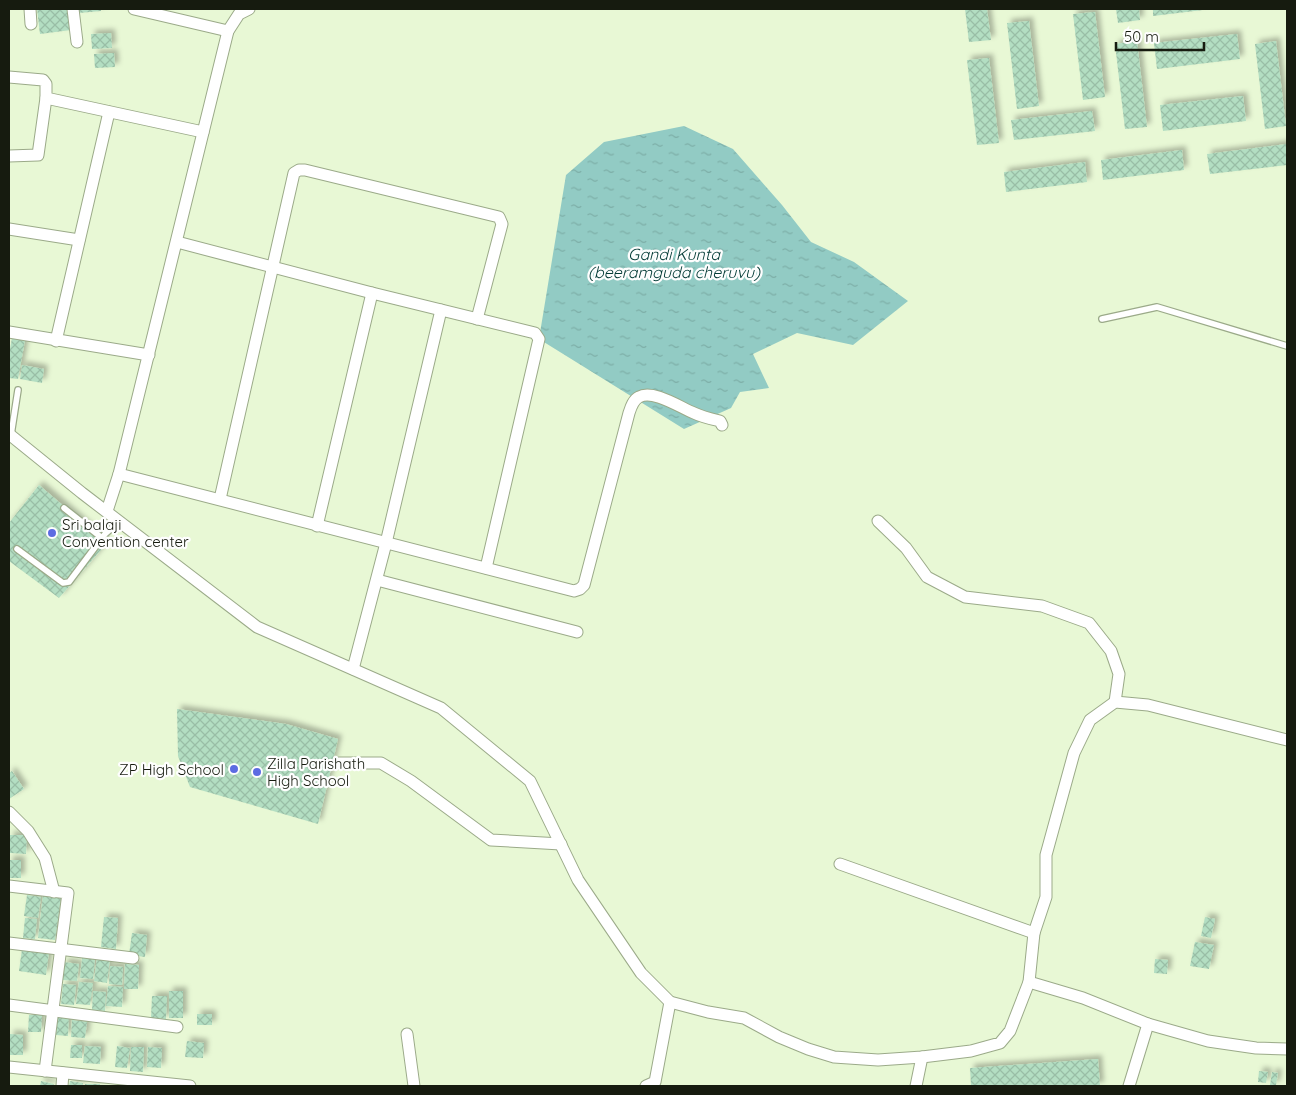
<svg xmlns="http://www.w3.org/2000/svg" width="1296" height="1095" font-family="Quicksand,sans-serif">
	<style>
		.water { fill: url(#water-ripples) }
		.building { fill: url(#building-cross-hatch); filter: url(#shadow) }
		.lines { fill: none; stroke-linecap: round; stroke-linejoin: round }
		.lane-casing { stroke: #9baa89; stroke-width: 8 }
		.street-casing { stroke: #9baa89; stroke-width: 13 }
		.lane { stroke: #fff; stroke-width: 5.5 }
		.street { stroke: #fff; stroke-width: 11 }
		.poi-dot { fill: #5c6be2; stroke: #fefefe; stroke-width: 2 }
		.labels { text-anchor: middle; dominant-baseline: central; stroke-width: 4.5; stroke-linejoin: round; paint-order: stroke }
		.poi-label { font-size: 15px; fill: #161b0f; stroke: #fefefe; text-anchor: start }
		.water-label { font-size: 16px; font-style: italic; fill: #023a35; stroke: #fefefe }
	</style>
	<defs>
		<pattern id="water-ripples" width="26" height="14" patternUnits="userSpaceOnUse" patternTransform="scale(1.25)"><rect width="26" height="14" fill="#92cbc4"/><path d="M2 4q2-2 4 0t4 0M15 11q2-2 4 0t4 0" fill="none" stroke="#7daea7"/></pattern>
		<pattern id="building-cross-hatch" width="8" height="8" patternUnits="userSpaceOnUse" patternTransform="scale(1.25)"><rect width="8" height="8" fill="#b3dec2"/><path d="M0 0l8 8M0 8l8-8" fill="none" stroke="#99bea6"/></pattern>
		<filter id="shadow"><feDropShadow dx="4" dy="-4" stdDeviation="2.5" flood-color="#0004"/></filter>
	</defs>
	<rect width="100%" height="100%" fill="#e8f8d5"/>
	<path class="water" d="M 684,126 L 733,149 L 782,205 L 811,242 L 854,262 L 908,301 L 853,345 L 797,333 L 753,354 L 769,388 L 740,392 L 731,408 L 684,429 L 539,339 L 566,175 L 604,142 Z"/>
	<g class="building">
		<path d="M 37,9 L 69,9 L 71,30 L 40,34 Z"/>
		<path d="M 79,9 L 101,9 L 101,11 L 79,13 Z"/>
		<path d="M 965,9 L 987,9 L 991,40 L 969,42 Z"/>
		<path d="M 1116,9 L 1139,9 L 1140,20 L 1118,23 Z"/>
		<path d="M 1153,9 L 1203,9 L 1203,10 L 1153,16 Z"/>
		<path d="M 1095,12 L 1105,97 L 1083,100 L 1073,14 Z"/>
		<path d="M 1029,21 L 1039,106 L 1017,109 L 1007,23 Z"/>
		<path d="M 111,33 L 112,48 L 92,49 L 91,34 Z"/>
		<path d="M 1237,34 L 1240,59 L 1157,69 L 1154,43 Z"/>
		<path d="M 1137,41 L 1147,127 L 1125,129 L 1115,44 Z"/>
		<path d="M 1276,41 L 1286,126 L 1265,129 L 1255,44 Z"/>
		<path d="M 114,53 L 115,67 L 95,68 L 94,54 Z"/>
		<path d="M 989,58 L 999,143 L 977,145 L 967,60 Z"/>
		<path d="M 1243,96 L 1246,121 L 1163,131 L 1160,105 Z"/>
		<path d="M 1092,111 L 1095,131 L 1014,140 L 1011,120 Z"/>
		<path d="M 1287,144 L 1287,165 L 1210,174 L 1207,154 Z"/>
		<path d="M 1182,150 L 1184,170 L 1103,180 L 1101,160 Z"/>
		<path d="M 1085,162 L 1087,182 L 1006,192 L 1004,172 Z"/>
		<path d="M 12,338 L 25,340 L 18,379 L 9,378 L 9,354 Z"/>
		<path d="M 22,365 L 44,369 L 42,383 L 20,379 Z"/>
		<path d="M 39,485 L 107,543 L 59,598 L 9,561 L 9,523 Z"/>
		<path d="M 177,709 L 286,724 L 338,739 L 318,824 L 190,787 L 178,756 Z"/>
		<path d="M 12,771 L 24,789 L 9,799 L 9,773 Z"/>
		<path d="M 10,835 L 27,835 L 26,854 L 10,853 Z"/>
		<rect x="9" y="860" width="12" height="18"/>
		<path d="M 27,895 L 41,897 L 38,918 L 24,916 Z"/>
		<path d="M 43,895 L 61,897 L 55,940 L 38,938 Z"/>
		<path d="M 104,917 L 118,918 L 116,949 L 101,947 Z"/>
		<path d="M 1205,917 L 1215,919 L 1211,938 L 1201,936 Z"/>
		<path d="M 25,918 L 37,919 L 35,939 L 23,938 Z"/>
		<path d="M 132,933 L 147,935 L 145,957 L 129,955 Z"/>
		<path d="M 1195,942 L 1214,945 L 1209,969 L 1190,966 Z"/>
		<path d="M 22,949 L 49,952 L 46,975 L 19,971 Z"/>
		<path d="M 97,957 L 110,958 L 107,983 L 94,981 Z"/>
		<path d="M 82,958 L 95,959 L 93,979 L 80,978 Z"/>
		<path d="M 1155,959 L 1168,960 L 1167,974 L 1154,973 Z"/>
		<path d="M 64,962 L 79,964 L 77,981 L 62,980 Z"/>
		<path d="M 125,964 L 139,965 L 138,989 L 124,989 Z"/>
		<path d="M 110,966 L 123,967 L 122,985 L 109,984 Z"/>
		<path d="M 79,982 L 93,983 L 90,1005 L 76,1004 Z"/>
		<path d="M 63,984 L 76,985 L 74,1005 L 61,1004 Z"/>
		<path d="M 108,986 L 123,987 L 122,1007 L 106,1006 Z"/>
		<path d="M 93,991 L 106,992 L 105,1011 L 92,1010 Z"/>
		<rect x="169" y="991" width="14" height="27"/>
		<path d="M 152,996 L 167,996 L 166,1019 L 151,1018 Z"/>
		<path d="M 57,1014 L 69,1014 L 68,1036 L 56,1035 Z"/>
		<rect x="197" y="1014" width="15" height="11"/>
		<path d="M 29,1015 L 42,1015 L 41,1032 L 28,1032 Z"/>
		<path d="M 72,1020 L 87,1022 L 85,1038 L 71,1037 Z"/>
		<path d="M 10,1034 L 23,1035 L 23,1055 L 10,1055 Z"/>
		<path d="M 187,1041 L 204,1043 L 203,1058 L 185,1057 Z"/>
		<path d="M 71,1045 L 82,1045 L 82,1058 L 70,1058 Z"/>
		<path d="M 85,1046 L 101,1047 L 100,1064 L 83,1063 Z"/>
		<path d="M 117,1046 L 130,1048 L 127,1068 L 115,1067 Z"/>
		<path d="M 131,1047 L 144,1047 L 143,1072 L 130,1071 Z"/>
		<path d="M 148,1047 L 162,1048 L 161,1068 L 147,1067 Z"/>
		<path d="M 1098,1059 L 1100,1086 L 971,1086 L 970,1068 Z"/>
		<path d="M 1259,1071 L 1268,1072 L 1266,1083 L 1258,1082 Z"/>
		<path d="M 1272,1072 L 1278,1073 L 1276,1085 L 1270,1085 Z"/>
		<path d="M 41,1081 L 54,1084 L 53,1086 L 40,1086 Z"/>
		<path d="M 70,1081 L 83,1083 L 83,1086 L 69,1086 Z"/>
		<rect x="85" y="1084" width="15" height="2"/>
	</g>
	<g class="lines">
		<g class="lane-casing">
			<g id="lane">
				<path d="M 1102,319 L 1157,307 L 1287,346"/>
				<path d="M 11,435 L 18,390"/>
				<path d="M 64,508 L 102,538"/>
				<path d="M 17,549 L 63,583 L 69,582 L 105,534 L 120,521"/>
			</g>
		</g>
		<g class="street-casing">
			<g id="street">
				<path d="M 30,9 L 31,24"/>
				<path d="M 73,9 L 77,42"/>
				<path d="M 134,9 L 228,31"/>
				<path d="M 9,77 L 43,80 L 46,84 L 46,98 L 203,132"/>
				<path d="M 9,156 L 38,155 L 46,98"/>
				<path d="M 9,229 L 79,240"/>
				<path d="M 177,242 L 372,293 L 535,333 L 539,339 L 486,568"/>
				<path d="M 9,332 L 149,355"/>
				<path d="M 56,341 L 109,112"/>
				<path d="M 9,434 L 82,493 L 257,627 L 441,708 L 530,781 L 578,880 L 641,973 L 670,1002 L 708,1012 L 744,1018 L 779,1037 L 808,1049 L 834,1057 L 878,1060 L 922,1057 L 971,1051 L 1000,1043 L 1010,1031 L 1029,982 L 1034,933 L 1046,897 L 1046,855 L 1074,753 L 1090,720 L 1115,702 L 1148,705 L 1287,740"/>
				<path d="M 119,474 L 574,591 L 580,589 L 584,585 L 629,413 C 631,407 633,400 639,397 C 653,389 681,408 694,413 C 702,417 711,419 720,421 L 722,425"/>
				<path d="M 220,499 L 294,173 L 299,170 L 305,170 L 499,217 L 502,224 L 477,319"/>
				<path d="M 107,511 L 119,474 L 228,31 L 239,14 L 249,9"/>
				<path d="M 878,521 L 906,548 L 927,577 L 965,597 L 1042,606 L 1089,623 L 1111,651 L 1119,674 L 1115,702"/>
				<path d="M 317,526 L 372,293"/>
				<path d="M 377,580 L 577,632"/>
				<path d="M 353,669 L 386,543 L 441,310"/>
				<path d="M 339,763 L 381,763 L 411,781 L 491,840 L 561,844"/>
				<path d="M 9,812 L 28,831 L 45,858 L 54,892"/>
				<path d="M 840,864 L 1034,933"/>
				<path d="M 9,886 L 68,893 L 45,1071"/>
				<path d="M 9,943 L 133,958"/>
				<path d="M 1029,982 L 1083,998 L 1148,1024 L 1208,1041 L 1256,1048 L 1287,1049"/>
				<path d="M 9,1005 L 177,1027"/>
				<path d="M 407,1034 L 414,1086"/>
				<path d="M 9,1067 L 190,1086"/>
				<path d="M 62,1086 L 63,1073"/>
				<path d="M 646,1086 L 655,1082 L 670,1002"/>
				<path d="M 916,1086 L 922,1057"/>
				<path d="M 1129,1086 L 1148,1024"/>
			</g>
		</g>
		<use href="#lane" class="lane"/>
		<use href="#street" class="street"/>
	</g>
	<g class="poi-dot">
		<circle cx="52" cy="533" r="5"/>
		<circle cx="234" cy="769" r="5"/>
		<circle cx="257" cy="772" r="5"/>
	</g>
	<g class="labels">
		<g class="poi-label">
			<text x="62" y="524">Sri balaji<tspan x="62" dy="17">Convention center</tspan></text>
			<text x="267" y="763">Zilla Parishath<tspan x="267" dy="17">High School</tspan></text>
			<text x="224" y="769" text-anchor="end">ZP High School</text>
		</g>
		<g class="water-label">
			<text x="674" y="254">Gandi Kunta<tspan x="674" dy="18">(beeramguda cheruvu)</tspan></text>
		</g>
	</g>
	<rect width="1296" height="1095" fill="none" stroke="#161b0f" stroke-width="20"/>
	<path d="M1116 42v8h88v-8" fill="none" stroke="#161b0f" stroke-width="2.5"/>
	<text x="1124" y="42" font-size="15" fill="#161b0f" stroke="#fefefe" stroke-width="4" paint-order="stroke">50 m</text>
</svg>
